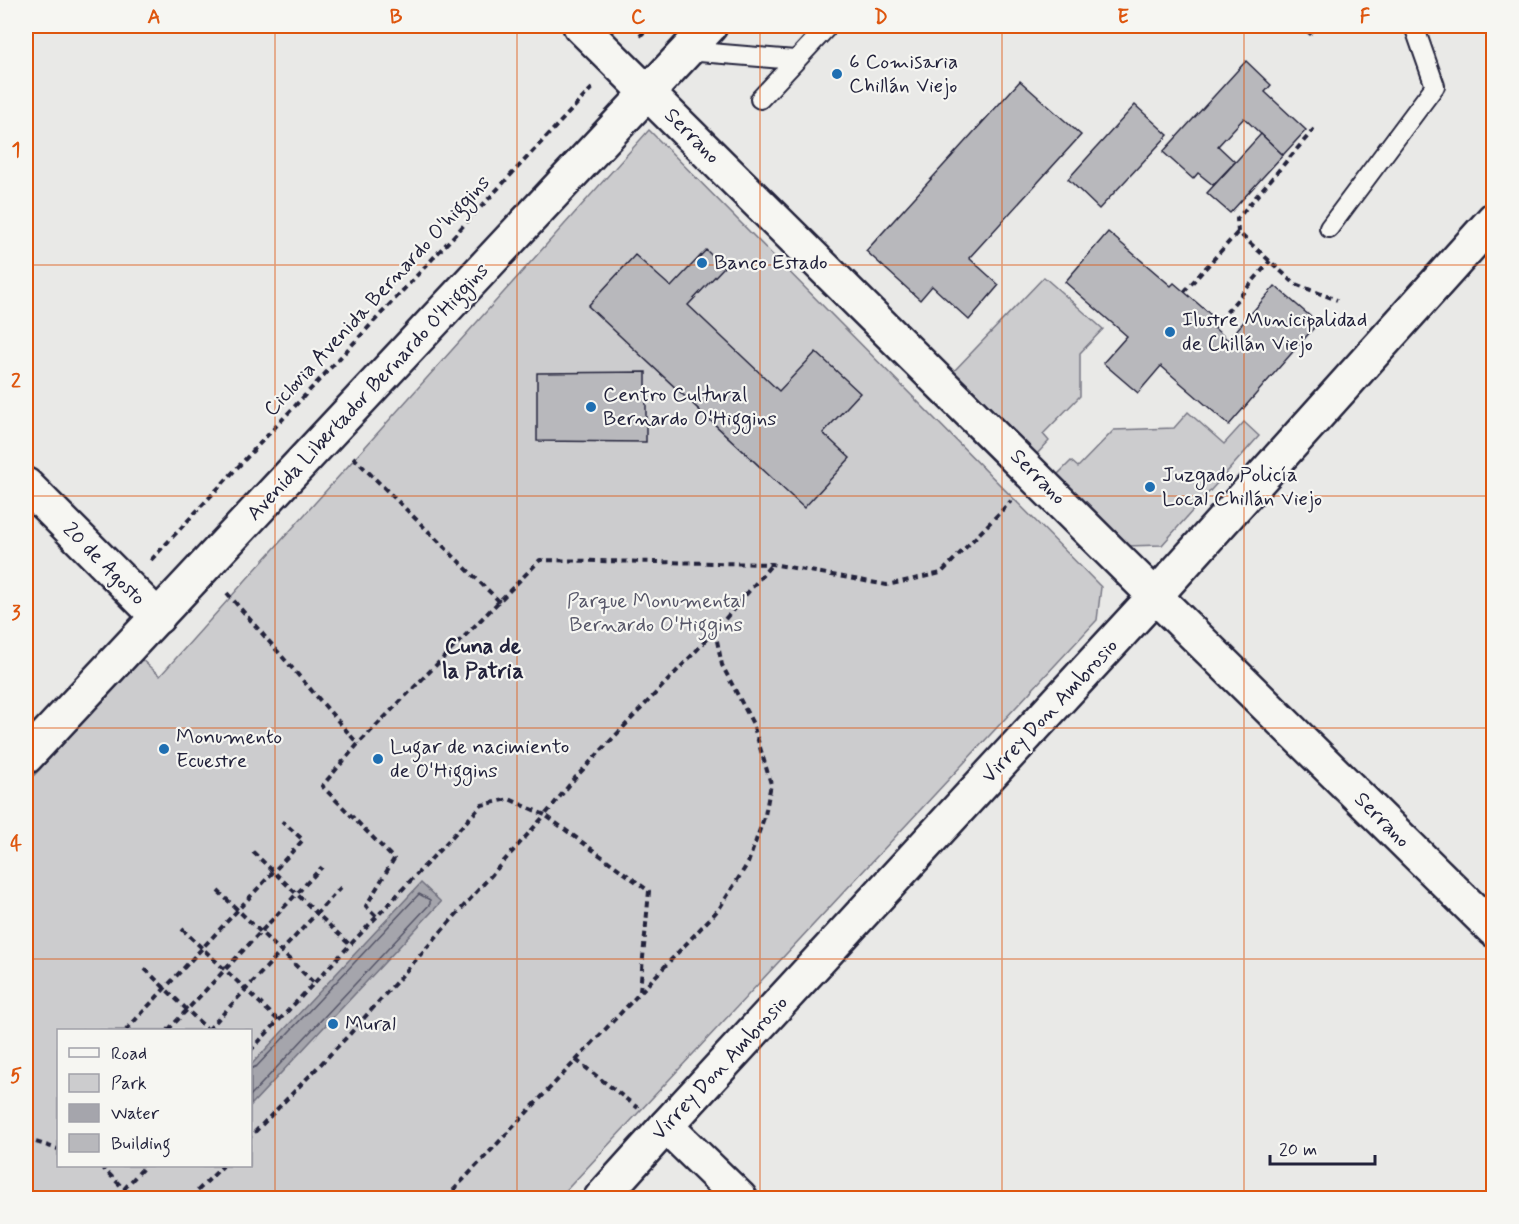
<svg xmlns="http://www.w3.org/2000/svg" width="1519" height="1224" font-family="Mynerve,sans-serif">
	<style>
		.green { fill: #ccccce; stroke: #777784; stroke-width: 1.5; fill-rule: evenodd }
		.water { fill: #a5a5ac; stroke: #71717f; stroke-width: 1.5 }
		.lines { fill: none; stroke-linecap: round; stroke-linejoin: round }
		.shore { stroke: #565668; stroke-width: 1.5 }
		.building { fill: #b8b8bc; stroke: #22223b; stroke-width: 1.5 }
		.service-casing { stroke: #22223b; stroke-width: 22 }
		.minor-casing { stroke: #22223b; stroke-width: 38 }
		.tertiary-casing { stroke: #22223b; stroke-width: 38 }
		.primary-casing { stroke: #22223b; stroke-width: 38 }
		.path { stroke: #22223b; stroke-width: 4; stroke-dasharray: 6 4.5; stroke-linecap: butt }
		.service { stroke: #f6f6f2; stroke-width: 18 }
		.minor { stroke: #f6f6f2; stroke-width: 33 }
		.tertiary { stroke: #f6f6f2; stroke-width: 33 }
		.primary { stroke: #f6f6f2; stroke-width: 33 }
		.grid { fill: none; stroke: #de560e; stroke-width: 1.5; stroke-opacity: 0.55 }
		.poi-dot { fill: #1f6fb2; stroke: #f6f6f2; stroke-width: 2 }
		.labels { text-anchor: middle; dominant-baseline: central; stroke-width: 4.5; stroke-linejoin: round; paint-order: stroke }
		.poi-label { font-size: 21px; fill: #22223b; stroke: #f6f6f2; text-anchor: start }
		.street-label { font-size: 21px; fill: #22223b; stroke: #f6f6f2 }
		.park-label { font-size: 21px; fill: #555567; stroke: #f6f6f2 }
		.neighbourhood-label { font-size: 22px; font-weight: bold; fill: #22223b; stroke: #f6f6f2 }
		.neatline { fill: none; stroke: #de560e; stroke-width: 2 }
		.grid-label { font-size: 20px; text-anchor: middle; font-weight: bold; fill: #de560e }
	</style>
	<rect width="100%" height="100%" fill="#e9e9e7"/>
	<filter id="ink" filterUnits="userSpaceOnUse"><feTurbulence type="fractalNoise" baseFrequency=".0167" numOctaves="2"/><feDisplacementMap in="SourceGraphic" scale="12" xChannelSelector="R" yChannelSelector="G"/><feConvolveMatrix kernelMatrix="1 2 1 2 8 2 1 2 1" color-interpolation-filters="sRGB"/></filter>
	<g filter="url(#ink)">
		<g class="green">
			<path d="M 649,130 L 1101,587 L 1097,620 L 559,1198 L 26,1198 L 26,784 L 141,659 L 160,676 ZM 58,1030 L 250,1030 L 250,1166 L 58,1166 Z"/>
			<path d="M 1044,277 L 1103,329 L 1080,353 L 1080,396 L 1043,434 L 1049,441 L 1037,454 L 954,371 Z"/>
			<path d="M 1188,412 L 1224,444 L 1244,422 L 1259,436 L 1162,545 L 1126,546 L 1056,476 L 1071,461 L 1078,467 L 1114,430 L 1174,428 Z"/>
		</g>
		<path class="water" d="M 421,883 L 441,902 L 251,1105 L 251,1065 Z"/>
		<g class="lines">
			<path class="shore" d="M 250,1069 L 257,1066 L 419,894 L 430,900 L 430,904 L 250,1096"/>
		</g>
		<g class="building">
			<path d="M 1300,26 L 1319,26 L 1310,35 Z"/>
			<path d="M 1246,61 L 1271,85 L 1265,92 L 1306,130 L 1283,155 L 1244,118 L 1218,146 L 1235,162 L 1213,185 L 1198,173 L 1193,179 L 1163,152 Z"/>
			<path d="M 1020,81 L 1081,135 L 969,258 L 999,285 L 969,320 L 932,286 L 920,300 L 866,251 Z"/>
			<path d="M 1135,105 L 1168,135 L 1099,209 L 1068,179 Z"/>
			<path d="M 1261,134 L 1283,155 L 1230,213 L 1207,193 Z"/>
			<path d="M 1108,232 L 1171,286 L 1174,283 L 1210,314 L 1205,320 L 1228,340 L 1275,286 L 1318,323 L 1229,425 L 1161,366 L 1138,393 L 1103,363 L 1127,336 L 1065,282 Z"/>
			<path d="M 706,250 L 724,267 L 688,305 L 779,391 L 816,352 L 860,393 L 823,433 L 850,458 L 804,508 L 588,306 L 635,255 L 671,287 Z"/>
			<path d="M 646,372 L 646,442 L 537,441 L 537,373 Z"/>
		</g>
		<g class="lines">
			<g class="service-casing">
				<g id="service">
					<path d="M 687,51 L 795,60"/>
					<path d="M 760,99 L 828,26"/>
					<path d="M 1329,228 L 1435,86 L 1414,26"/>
				</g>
			</g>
			<g class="minor-casing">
				<g id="minor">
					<path d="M 1494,219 L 1155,596 L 1494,930"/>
					<path d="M 601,1198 L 666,1126"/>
				</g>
			</g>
			<g class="tertiary-casing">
				<g id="tertiary">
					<path d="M 580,26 L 1155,596 L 666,1126 L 740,1198"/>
					<path d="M 26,485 L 158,617"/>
				</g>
			</g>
			<g class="primary-casing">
				<path id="primary" d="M 26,757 L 710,26"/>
			</g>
			<g class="path">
				<path d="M 640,36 L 650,26"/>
				<path d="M 1314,129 L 1237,219 L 1238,232 L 1295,284 L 1337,300"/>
				<path d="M 1184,292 L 1238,232"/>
				<path d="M 1213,328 L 1270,261"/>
				<path d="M 353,457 L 500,602"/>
				<path d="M 151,560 L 592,88"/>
				<path d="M 227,593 L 358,744"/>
				<path d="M 253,852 L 350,945"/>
				<path d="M 218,891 L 314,983"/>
				<path d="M 376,916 L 366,906 L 394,859 L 322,786 L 358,744 L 540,560 L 772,564 L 887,585 L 941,573 L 1011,501"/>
				<path d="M 182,929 L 279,1021"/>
				<path d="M 145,969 L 208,1030"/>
				<path d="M 640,991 L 649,891 L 545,815 L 575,778 L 714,632"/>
				<path d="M 126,1030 L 303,840 L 282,821"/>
				<path d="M 168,1030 L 322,867"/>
				<path d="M 208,1030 L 343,885"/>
				<path d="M 250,1051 L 482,805 L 509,799 L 545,815 L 348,1036 L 250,1137"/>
				<path d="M 576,1060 L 638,1108"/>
				<path d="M 26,1139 L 58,1149"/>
				<path d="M 101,1166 L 124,1189 L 128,1198"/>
				<path d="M 124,1189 L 145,1166"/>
				<path d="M 190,1198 L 223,1166"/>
				<path d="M 446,1198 L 719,909 L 748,863 L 765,815 L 771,784 L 753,724 L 722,665 L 715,631 L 772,564"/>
			</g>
			<use href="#service" class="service"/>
			<use href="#minor" class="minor"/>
			<use href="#tertiary" class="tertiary"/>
			<use href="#primary" class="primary"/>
		</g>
	</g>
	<path class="grid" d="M 275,26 L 275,1198M 517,26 L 517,1198M 760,26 L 760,1198M 1002,26 L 1002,1198M 1244,26 L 1244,1198M 26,265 L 1494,265M 26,496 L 1494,496M 26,728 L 1494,728M 26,959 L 1494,959"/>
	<g class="poi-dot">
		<circle cx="837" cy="74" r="6"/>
		<circle cx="702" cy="263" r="6"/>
		<circle cx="1170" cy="332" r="6"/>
		<circle cx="591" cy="407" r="6"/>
		<circle cx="1150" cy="487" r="6"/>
		<circle cx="164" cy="749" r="6"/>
		<circle cx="378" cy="759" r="6"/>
		<circle cx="333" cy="1024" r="6"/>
	</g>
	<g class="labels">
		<g class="poi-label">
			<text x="849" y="62">6 Comisaria<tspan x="849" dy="24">Chillán Viejo</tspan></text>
			<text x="714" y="263">Banco Estado</text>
			<text x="1182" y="320">Ilustre Municipalidad<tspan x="1182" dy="24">de Chillán Viejo</tspan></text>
			<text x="603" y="395">Centro Cultural<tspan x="603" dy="24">Bernardo O'Higgins</tspan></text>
			<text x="1162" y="475">Juzgado Policía<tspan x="1162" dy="24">Local Chillán Viejo</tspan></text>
			<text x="176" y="737">Monumento<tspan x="176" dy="24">Ecuestre</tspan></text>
			<text x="390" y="747">Lugar de nacimiento<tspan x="390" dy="24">de O'Higgins</tspan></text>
			<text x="345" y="1024">Mural</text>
		</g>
		<g class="street-label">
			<text transform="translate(692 136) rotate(45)">Serrano</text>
			<text transform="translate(377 296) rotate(-47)">Ciclovia Avenida Bernardo O'higgins</text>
			<text transform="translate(368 392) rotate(-47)">Avenida Libertador Bernardo O'Higgins</text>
			<text transform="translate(1038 477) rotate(45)">Serrano</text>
			<text transform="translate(104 564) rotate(45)">20 de Agosto</text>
			<text transform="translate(1050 711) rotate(-47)">Virrey Don Ambrosio</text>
			<text transform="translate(1382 820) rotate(45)">Serrano</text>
			<text transform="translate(720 1068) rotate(-47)">Virrey Don Ambrosio</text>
		</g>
		<g class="park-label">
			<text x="656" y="601">Parque Monumental<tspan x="656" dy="24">Bernardo O'Higgins</tspan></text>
		</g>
		<g class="neighbourhood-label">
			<text x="483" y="647">Cuna de<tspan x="483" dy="25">la Patria</tspan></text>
		</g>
	</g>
	<rect width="1519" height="1224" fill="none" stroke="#f6f6f2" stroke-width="66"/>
	<rect x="57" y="1029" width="195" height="138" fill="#f6f6f2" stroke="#a1a1a9" stroke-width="1.5"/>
	<rect x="69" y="1048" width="30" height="9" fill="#f6f6f2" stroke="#a1a1a9" stroke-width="1.5"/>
	<text x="111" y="1059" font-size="18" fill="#22223b">Road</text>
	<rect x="69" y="1074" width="30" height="18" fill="#ccccce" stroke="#a1a1a9" stroke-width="1.5"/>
	<text x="111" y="1089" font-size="18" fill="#22223b">Park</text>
	<rect x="69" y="1104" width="30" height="18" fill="#a5a5ac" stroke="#a1a1a9" stroke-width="1.5"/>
	<text x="111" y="1119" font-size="18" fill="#22223b">Water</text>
	<rect x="69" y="1134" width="30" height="18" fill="#b8b8bc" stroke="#a1a1a9" stroke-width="1.5"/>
	<text x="111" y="1149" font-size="18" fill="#22223b">Building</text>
	<path d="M1270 1155v9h105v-9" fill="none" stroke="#22223b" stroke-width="3"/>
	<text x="1279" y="1155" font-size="18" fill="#22223b" stroke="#f6f6f2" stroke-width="4.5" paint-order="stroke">20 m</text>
	<rect x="33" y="33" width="1453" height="1158" class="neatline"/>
	<g class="grid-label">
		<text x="154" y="23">A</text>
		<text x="396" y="23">B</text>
		<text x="638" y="23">C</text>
		<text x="881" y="23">D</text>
		<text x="1123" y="23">E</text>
		<text x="1365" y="23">F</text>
		<text x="16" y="156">1</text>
		<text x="16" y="387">2</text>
		<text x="16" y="619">3</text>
		<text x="16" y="850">4</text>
		<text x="16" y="1082">5</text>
	</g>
</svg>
